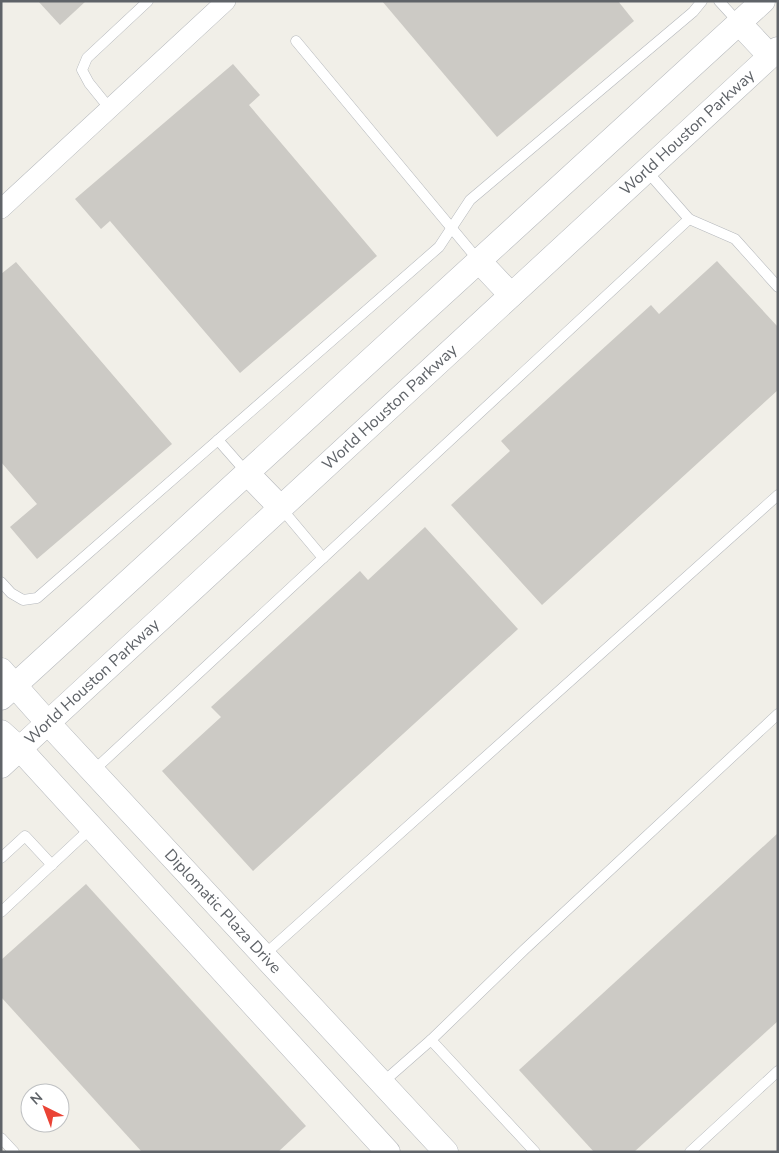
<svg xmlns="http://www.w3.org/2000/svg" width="779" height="1153" font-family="'Nunito Sans',sans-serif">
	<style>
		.building { fill: #cccac5 }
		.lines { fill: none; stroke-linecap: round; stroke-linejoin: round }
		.service-casing { stroke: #b5b8bc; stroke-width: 11 }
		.minor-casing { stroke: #b5b8bc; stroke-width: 20 }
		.tertiary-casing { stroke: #b5b8bc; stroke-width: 25 }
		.service { stroke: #fff; stroke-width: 10 }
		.minor { stroke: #fff; stroke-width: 19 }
		.tertiary { stroke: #fff; stroke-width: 24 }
		.labels { text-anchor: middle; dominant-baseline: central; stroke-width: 5; stroke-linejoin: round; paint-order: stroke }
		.street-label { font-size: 16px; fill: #5f6368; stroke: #fff }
	</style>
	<rect width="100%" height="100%" fill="#f1efe8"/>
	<g class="building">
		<path d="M 38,1 L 86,1 L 60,25 Z"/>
		<path d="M 382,1 L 618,1 L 634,21 L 497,137 Z"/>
		<path d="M 233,64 L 260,95 L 249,105 L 377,256 L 240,373 L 110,221 L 101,229 L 75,199 Z"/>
		<path d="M 717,261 L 778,327 L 778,390 L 542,605 L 451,505 L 510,451 L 501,441 L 651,305 L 659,314 Z"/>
		<path d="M 16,262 L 172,444 L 37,559 L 10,527 L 37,504 L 1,462 L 1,274 Z"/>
		<path d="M 425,527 L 518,629 L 253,871 L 162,771 L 221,717 L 211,707 L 360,571 L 368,580 Z"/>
		<path d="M 778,833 L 778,1021 L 634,1152 L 594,1152 L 519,1070 Z"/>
		<path d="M 86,884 L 306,1126 L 278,1152 L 142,1152 L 1,997 L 1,960 Z"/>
	</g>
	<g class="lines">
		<g class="service-casing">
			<g id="service">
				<path d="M 719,1 L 739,23"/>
				<path d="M 296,41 L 479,261"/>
				<path d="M 110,109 L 89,83 L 82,70 L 87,58 L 148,1"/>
				<path d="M 646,170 L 689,219 L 735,239 L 778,287"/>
				<path d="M 218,440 L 247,473"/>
				<path d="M 281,508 L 323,558"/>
				<path d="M 1,582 L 11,593 L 23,600 L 37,598 L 439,247 L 470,200 L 693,12 L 702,1"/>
				<path d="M 93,771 L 689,219"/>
				<path d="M 1,858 L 25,836 L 52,865"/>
				<path d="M 1,912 L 91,828"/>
				<path d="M 264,955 L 778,495"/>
				<path d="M 431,1040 L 525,949 L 778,714"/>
				<path d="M 382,1083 L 431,1040 L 535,1152"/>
				<path d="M 1,1138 L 14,1152"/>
				<path d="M 690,1152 L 778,1071"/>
			</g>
		</g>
		<g class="minor-casing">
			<path id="minor" d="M 1,209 L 226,1"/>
		</g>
		<g class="tertiary-casing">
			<g id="tertiary">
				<path d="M 739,23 L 770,56"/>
				<path d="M 479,261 L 511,295"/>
				<path d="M 247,473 L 281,508"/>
				<path id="s1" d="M 1,670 L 48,723 L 446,1152"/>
				<path d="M 1,698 L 763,1"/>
				<path d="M 1,732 L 20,749 L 388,1152"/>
				<path id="s2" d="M 1,766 L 778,49"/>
			</g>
		</g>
		<use href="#service" class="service"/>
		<use href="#minor" class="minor"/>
		<use href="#tertiary" class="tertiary"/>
	</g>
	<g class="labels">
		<g class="street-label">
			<text stroke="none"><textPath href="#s2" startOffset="934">World Houston Parkway</textPath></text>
			<text stroke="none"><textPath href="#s2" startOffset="529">World Houston Parkway</textPath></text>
			<text stroke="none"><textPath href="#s2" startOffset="124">World Houston Parkway</textPath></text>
			<text stroke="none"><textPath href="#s1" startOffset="328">Diplomatic Plaza Drive</textPath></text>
		</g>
	</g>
	<rect width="779" height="1153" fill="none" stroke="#5f6368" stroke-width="5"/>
	<g transform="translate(45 1108) rotate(318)"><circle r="24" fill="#ffffff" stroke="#bfc1c3"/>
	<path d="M0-4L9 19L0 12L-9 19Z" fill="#ea4335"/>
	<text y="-8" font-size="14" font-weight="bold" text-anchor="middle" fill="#5f6368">N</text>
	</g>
</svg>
